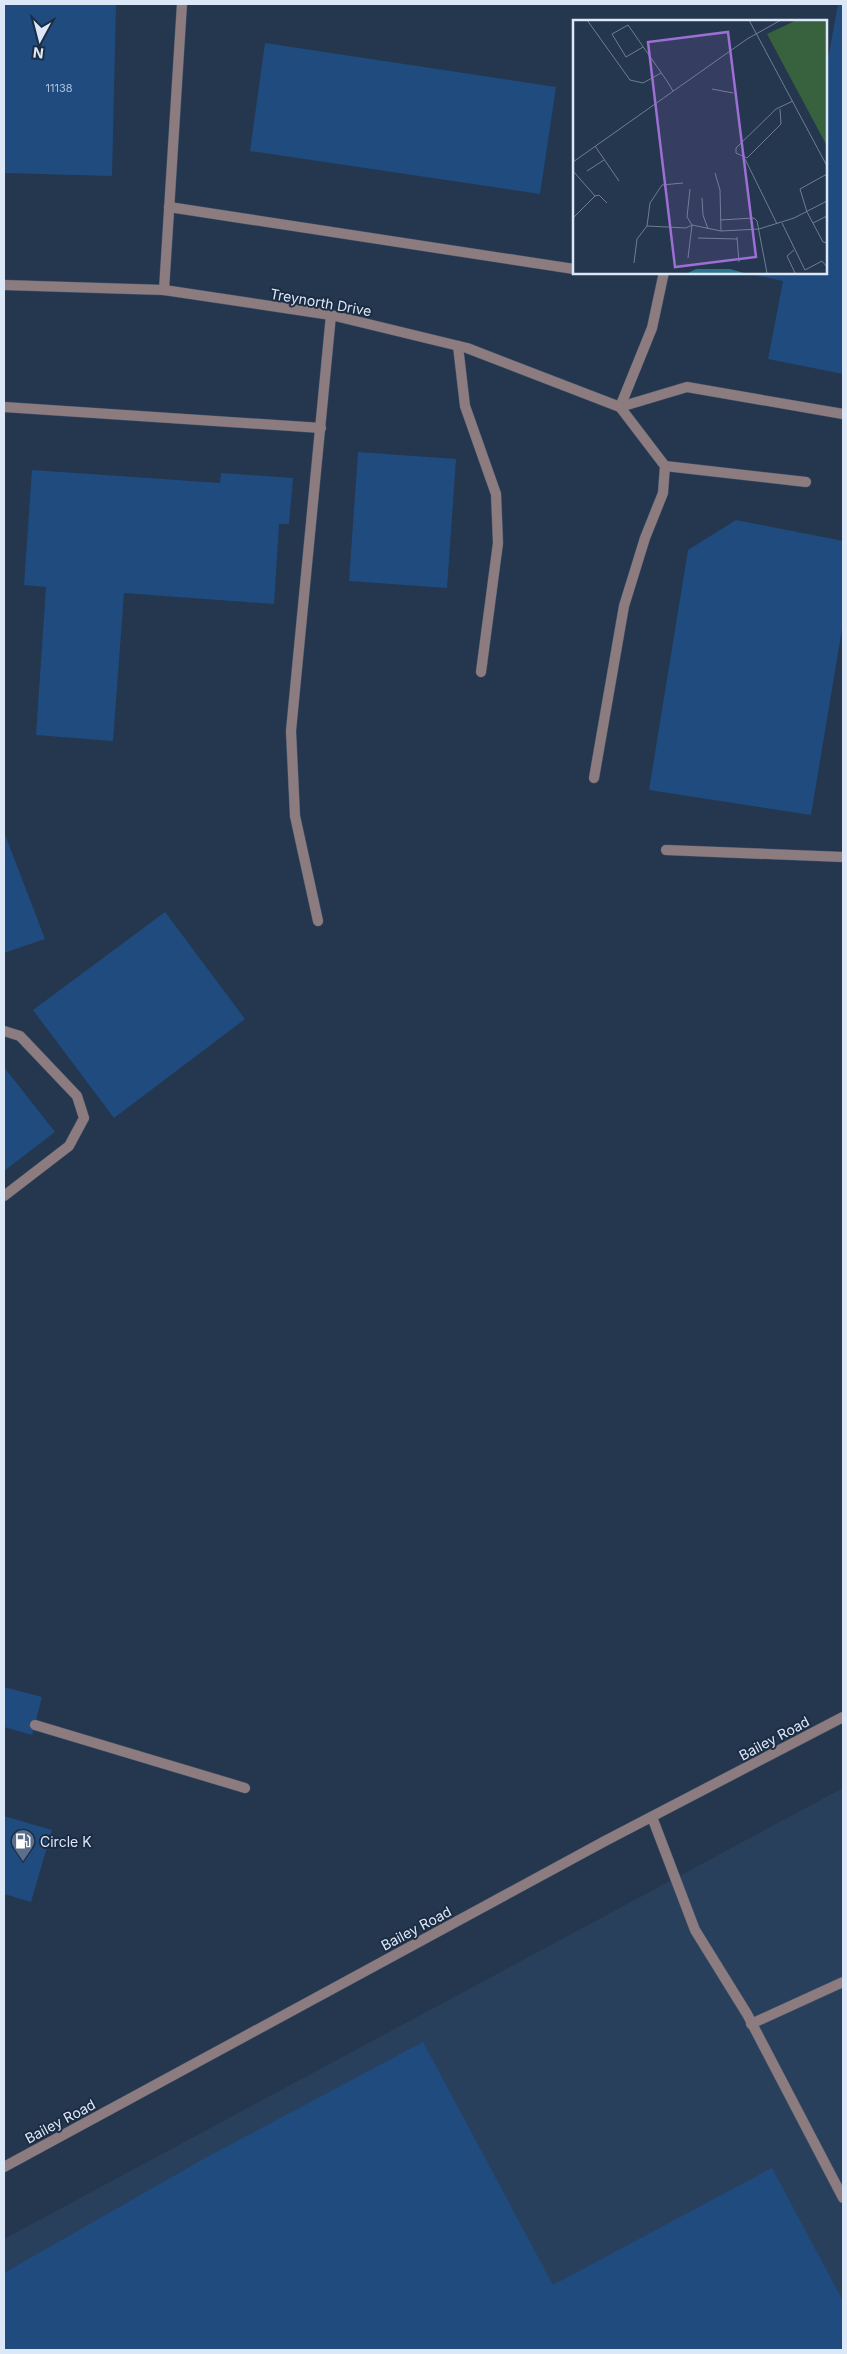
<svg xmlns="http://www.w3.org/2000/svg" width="847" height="2354" font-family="Inter,sans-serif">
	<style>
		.built { fill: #29405d }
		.building { fill: #1f4b7f }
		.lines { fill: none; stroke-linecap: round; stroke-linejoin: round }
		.service-casing { stroke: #415369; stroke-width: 11 }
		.minor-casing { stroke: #415369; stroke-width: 11 }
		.tertiary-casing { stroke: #415369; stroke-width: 11 }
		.service { stroke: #8c7b7f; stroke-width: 10 }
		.minor { stroke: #8c7b7f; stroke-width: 10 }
		.tertiary { stroke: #8c7b7f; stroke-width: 10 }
		.labels { text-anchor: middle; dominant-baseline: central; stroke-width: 4; stroke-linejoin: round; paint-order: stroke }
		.number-label { font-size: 11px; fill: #adc1d9 }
		.street-label { font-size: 14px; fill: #dce8f7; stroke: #1b2c43 }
		.poi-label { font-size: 14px; fill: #dce8f7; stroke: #1b2c43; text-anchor: start }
		.inset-road { fill: none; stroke: #6e7e92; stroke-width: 1 }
		.view { fill: #9d6ed3; fill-opacity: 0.15; stroke: #9d6ed3; stroke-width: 2.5 }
		.inset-edge { fill: none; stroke: #dce8f7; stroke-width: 2.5 }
	</style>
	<rect width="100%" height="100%" fill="#24374e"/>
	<path class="built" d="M 843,1788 L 843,2350 L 4,2350 L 4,2239 Z"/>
	<g class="building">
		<path d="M 4,4 L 116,4 L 112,176 L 4,173 Z"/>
		<path d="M 838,4 L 843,4 L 843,374 L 768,359 L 783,281 L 745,273 L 826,272 L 826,70 Z"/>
		<path d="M 265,43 L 556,87 L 540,194 L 250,151 Z"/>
		<path d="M 358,452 L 456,459 L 447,588 L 349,581 Z"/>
		<path d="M 32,470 L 220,483 L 221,473 L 293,478 L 289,524 L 279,524 L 274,604 L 124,593 L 113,741 L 36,735 L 46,587 L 24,585 Z"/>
		<path d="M 736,520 L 843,541 L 843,623 L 811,815 L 649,790 L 688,550 Z"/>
		<path d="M 4,832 L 45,939 L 4,953 Z"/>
		<path d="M 165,912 L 245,1019 L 114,1118 L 33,1010 Z"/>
		<path d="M 4,1067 L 55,1132 L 4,1171 Z"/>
		<path d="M 4,1687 L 42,1697 L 32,1735 L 4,1727 Z"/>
		<path d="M 4,1816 L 52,1830 L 31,1902 L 4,1894 Z"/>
		<path d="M 423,2042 L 553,2285 L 772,2168 L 843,2301 L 843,2350 L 4,2350 L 4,2273 L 207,2157 Z"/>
	</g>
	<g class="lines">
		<g class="service-casing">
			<g id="service">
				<path d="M 169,207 L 574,269"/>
				<path d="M 164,290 L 182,4"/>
				<path d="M 458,346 L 465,406 L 496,494 L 498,543 L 481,672"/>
				<path d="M 4,407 L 321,428"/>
				<path d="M 620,407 L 687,387 L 843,414"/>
				<path d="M 620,407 L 652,328 L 664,272"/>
				<path d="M 665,466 L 806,482"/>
				<path d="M 594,778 L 624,606 L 645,538 L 663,493 L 665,466 L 620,407"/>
				<path d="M 666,850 L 843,857"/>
				<path d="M 318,921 L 295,816 L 291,731 L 331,315"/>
				<path d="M 4,1031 L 20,1036 L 77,1096 L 84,1118 L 69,1146 L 4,1196"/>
				<path d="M 35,1725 L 245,1788"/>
				<path d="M 652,1817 L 695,1930 L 747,2014 L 843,2198"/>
				<path d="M 751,2024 L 843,1982"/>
			</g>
		</g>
		<g class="minor-casing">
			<path id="minor" d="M 4,285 L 164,290 L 331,315 L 467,348 L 620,407"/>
		</g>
		<g class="tertiary-casing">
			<path id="tertiary" d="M 4,2167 L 605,1841 L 843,1717"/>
		</g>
		<use href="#service" class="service"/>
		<use href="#minor" class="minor"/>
		<use href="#tertiary" class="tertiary"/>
	</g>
	<defs>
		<g id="fuel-pin" transform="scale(1.25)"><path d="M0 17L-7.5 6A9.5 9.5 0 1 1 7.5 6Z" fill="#5c6f8a" stroke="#1b2c43"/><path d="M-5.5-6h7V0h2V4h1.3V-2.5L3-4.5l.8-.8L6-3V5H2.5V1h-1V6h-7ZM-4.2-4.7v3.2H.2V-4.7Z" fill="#fff"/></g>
	</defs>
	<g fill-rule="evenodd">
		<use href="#fuel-pin" x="23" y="1841"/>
	</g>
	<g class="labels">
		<g class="number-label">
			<text x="59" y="88">11138</text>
		</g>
		<g class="street-label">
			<text transform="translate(321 302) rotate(10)">Treynorth Drive</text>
			<text transform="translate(774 1738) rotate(-28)">Bailey Road</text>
			<text transform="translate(416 1928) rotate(-28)">Bailey Road</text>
			<text transform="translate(60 2121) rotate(-28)">Bailey Road</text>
		</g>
		<g class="poi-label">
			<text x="40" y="1841">Circle K</text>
		</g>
	</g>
	<g transform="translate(573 20)">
		<rect width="254" height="254" fill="#24374e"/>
		<path d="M 224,0 L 254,0 L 254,126 L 194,14 Z" fill="#37623d"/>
		<path d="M 123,249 L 157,249 L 171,253 L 115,253 Z" fill="#2b748d"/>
		<path class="inset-road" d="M 14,0 L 57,60 L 70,63 L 88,53M 176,0 L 254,146M 70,27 L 53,37 L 39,14 L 55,5 L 94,61 L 100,71M 139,69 L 160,73M 207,89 L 208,104 L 174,138 L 163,133 L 163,128 L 203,89 L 220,81M 22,126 L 46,161M 172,139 L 204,204M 0,142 L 174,19 L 208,0M 0,151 L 22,176 L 0,198M 14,151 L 31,140M 142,153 L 147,170 L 148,211M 254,154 L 227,169 L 234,192 L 250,222 L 254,223M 117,169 L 114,197 L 119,205M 22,176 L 26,175 L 34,183M 129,178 L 130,195 L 135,209M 147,200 L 181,198 L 184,201 L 194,253M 209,203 L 232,250 L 249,241 L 254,247M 240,203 L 254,196M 119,205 L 148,211 L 186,209 L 221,198 L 254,181M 74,206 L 77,183 L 89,165 L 110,163M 164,217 L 166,242M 125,218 L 164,219M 221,230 L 214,236 L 222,253M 115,238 L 119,205M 61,243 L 64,219 L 74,206 L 113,208 L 119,205"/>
		<path class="view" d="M 155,12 L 183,237 L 102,247 L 75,22 Z"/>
		<rect width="254" height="254" class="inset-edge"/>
	</g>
	<rect width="847" height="2354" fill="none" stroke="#dce8f7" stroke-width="10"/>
	<g transform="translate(40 40) rotate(187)" stroke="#1b2c43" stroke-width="4" paint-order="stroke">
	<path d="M0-4L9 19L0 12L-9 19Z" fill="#dce8f7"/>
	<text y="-8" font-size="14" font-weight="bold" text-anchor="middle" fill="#dce8f7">N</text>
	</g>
</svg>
